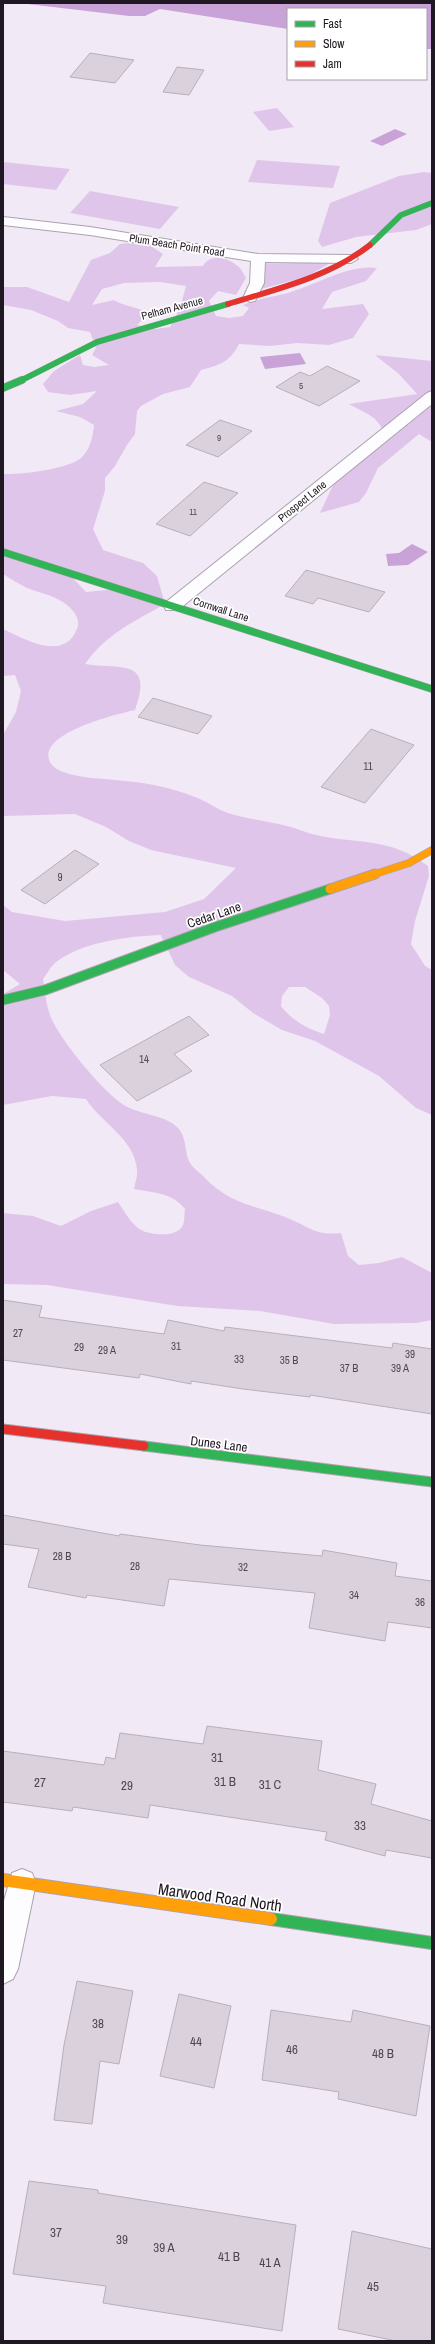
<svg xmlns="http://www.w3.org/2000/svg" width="435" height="2344" font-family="'Archivo Narrow',sans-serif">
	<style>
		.green { fill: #e0c5ea; fill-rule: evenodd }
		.water { fill: #c9a2d7 }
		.building { fill: #dad1dd; stroke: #b7afbb }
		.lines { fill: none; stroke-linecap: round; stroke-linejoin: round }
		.street-casing { stroke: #aba3ae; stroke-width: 2 }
		.fast-far3-casing { stroke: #aba3ae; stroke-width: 6 }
		.fast-far2-casing { stroke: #aba3ae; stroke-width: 8 }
		.fast-far1-casing { stroke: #aba3ae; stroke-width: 11 }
		.fast-casing { stroke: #aba3ae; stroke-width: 14 }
		.slow-far2-casing { stroke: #aba3ae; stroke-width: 8 }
		.slow-far1-casing { stroke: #aba3ae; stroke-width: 11 }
		.slow-casing { stroke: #aba3ae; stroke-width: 14 }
		.jam-far1-casing { stroke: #aba3ae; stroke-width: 6 }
		.jam-casing { stroke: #aba3ae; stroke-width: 11 }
		.street { fill: #fdfcfe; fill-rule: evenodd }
		.fast-far3 { stroke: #30b455; stroke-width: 5.5 }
		.fast-far2 { stroke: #30b455; stroke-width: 7 }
		.fast-far1 { stroke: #30b455; stroke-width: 9 }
		.fast { stroke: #30b455; stroke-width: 12 }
		.slow-far2 { stroke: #ff9f0a; stroke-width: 7 }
		.slow-far1 { stroke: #ff9f0a; stroke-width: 9 }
		.slow { stroke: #ff9f0a; stroke-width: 12 }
		.jam-far1 { stroke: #e5322d; stroke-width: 5.5 }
		.jam { stroke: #e5322d; stroke-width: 9 }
		.labels { text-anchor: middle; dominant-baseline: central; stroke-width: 3.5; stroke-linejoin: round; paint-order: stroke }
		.far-number-label { font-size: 9px; fill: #4f4651 }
		.far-street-label { font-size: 11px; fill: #1f1721; stroke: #fff }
		.number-label { font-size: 11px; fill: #4f4651 }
		.street-label { font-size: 13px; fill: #1f1721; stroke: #fff }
		.near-number-label { font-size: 13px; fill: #4f4651 }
		.near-street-label { font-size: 16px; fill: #1f1721; stroke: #fff }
	</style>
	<rect width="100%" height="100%" fill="#f2e9f6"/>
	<g class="green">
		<path d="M 277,108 L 294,127 L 269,131 L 253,112 Z"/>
		<path d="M 257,160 L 340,166 L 333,188 L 248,182 Z"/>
		<path d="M 3,162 L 70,169 L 56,190 L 3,184 Z"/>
		<path d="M 424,172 L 432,173 L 432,224 L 416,230 L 356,237 L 322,247 L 318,241 L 330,203 L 399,176 Z"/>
		<path d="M 90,191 L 179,207 L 160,229 L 70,213 Z"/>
		<path d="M 137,242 L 148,244 L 163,254 L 155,267 L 203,266 C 211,252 229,258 239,267 C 242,270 244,275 246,278 L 236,295 L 218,291 L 209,301 L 216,316 L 229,318 L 243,316 L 249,308 L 243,305 C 260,297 279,297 296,290 C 321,282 351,264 377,268 L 366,281 L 332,292 L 322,309 L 363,304 L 369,314 L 353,338 L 329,345 L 297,343 L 270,346 L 239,344 C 230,362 220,365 201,370 L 190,387 L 163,394 L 141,406 L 137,411 L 135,434 L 127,445 L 115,466 L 105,478 L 105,491 L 93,529 L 103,550 L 143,563 L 157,576 L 165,604 C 134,622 107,633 85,664 C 120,670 154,657 135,710 C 118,714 36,733 50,762 C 58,778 100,778 115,780 C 142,782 171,787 195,797 C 207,801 216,809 228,813 C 247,819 268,821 287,826 C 297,828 306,833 316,835 C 360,845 388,836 428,866 L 429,876 L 415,921 L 411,944 L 425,966 L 432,970 L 432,1115 L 416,1108 L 379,1076 L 315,1041 L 282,1030 L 253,1013 L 232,996 L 189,977 L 175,965 L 161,935 C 129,936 82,942 56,962 C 51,966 47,974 43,979 C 45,991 46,1004 50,1015 C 58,1038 103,1092 124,1105 C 140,1115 163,1114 177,1127 C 188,1138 184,1153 190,1163 C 193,1168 199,1172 203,1176 C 230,1204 250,1204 285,1217 C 309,1226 314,1236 341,1233 L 348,1256 L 359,1265 L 379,1263 L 402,1257 L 432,1273 L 432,1320 L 416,1323 L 334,1324 L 260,1311 L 177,1306 L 47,1285 L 3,1284 L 3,1213 L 33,1216 L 61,1226 L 91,1211 L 118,1202 C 125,1212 132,1226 143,1231 C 153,1235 175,1237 182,1227 C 185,1222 184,1215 185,1209 C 172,1192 153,1193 134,1189 C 135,1183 138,1176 137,1170 C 135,1139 101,1123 86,1099 L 52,1096 L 3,1105 L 3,994 L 20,984 L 3,970 L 3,905 L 12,912 L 65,921 L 165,912 L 204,899 L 236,868 L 151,850 L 129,841 L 106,827 L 75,814 L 3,816 L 3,735 L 16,712 L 21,691 L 15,675 L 3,676 L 3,629 C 24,639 63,661 76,631 C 80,624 78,617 73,611 C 62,597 43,594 27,588 C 19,584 11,579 3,574 L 3,474 C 19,475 69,469 81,458 C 90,450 93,436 94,425 L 80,417 L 56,411 L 83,404 L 97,391 L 70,395 L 48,392 L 43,384 L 54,371 L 80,355 L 83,365 L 94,367 L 109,365 L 92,355 L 96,348 L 90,332 L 68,328 L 58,321 L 31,310 L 3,305 L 3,287 L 27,287 L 69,302 L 91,260 L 110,253 L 120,244 ZM 160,282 L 186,286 L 180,308 L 170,327 L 155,329 L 137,325 L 148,314 C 139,306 124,307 114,300 L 92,305 L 102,289 L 124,283 ZM 69,574 L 117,589 L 86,592 ZM 289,987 L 305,987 L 322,998 L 329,1006 L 330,1015 L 324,1034 C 308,1029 291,1020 281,1006 L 282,996 Z"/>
		<path d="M 332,262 L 306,277 L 261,289 L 265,264 Z"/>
		<path d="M 375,355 L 432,361 L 432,442 L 419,434 L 378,468 L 366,493 L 359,502 L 320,513 L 335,481 L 383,431 C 377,415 362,412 349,404 L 417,394 L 399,374 Z"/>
	</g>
	<g class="water">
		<path d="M 19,3 L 432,3 L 432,49 L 426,49 L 426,9 L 288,9 L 288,29 L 160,9 L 145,16 L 129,16 Z"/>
		<path d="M 395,129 L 407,134 L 382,146 L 370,141 Z"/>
		<path d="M 300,353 L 306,364 L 265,369 L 260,357 Z"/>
		<path d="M 412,544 L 428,552 L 408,565 L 388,566 L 386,554 L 399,553 Z"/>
	</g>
	<g class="building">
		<path d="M 90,53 L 134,60 L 115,83 L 70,77 Z"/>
		<path d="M 177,67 L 204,70 L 189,95 L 163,92 Z"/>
		<path d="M 327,366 L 360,381 L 319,406 L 276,387 L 300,372 L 310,376 Z"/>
		<path d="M 220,420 L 252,431 L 218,457 L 186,445 Z"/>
		<path d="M 204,482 L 238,493 L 190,536 L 156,524 Z"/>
		<path d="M 306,570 L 385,592 L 369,612 L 318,598 L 313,604 L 285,596 Z"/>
		<path d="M 153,698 L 212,716 L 198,734 L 138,717 Z"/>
		<path d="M 371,729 L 414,745 L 365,803 L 321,787 Z"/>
		<path d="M 75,850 L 99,864 L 45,904 L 21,890 Z"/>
		<path d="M 189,1016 L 209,1035 L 174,1054 L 192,1071 L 137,1101 L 100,1065 Z"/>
		<path d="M 3,1300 L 42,1306 L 39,1317 L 164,1334 L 168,1320 L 224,1331 L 225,1327 L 392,1348 L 393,1343 L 432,1349 L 432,1414 L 310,1395 L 310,1397 L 243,1389 L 191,1381 L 191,1384 L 140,1374 L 139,1378 L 3,1360 Z"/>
		<path d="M 3,1515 L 119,1536 L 120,1534 L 200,1545 L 322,1556 L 323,1550 L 397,1563 L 395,1576 L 432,1581 L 432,1628 L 388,1622 L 385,1641 L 309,1628 L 315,1593 L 169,1579 L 164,1606 L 87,1595 L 86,1598 L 28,1587 L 39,1549 L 3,1544 Z"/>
		<path d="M 207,1726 L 322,1741 L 318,1770 L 376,1784 L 371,1804 L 432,1821 L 432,1858 L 386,1850 L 385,1856 L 325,1840 L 327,1832 L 150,1805 L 148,1818 L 73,1807 L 72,1811 L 3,1802 L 3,1751 L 104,1765 L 106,1757 L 115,1759 L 120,1733 L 203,1744 Z"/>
		<path d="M 77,1981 L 133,1991 L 119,2064 L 100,2061 L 92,2124 L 54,2120 L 64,2045 Z"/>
		<path d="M 179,1994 L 231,2006 L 214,2088 L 160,2076 Z"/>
		<path d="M 271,2010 L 351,2022 L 353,2010 L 430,2026 L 416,2116 L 338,2099 L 339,2092 L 262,2080 Z"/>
		<path d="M 29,2181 L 98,2190 L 98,2193 L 296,2225 L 282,2331 L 103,2303 L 106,2286 L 13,2274 Z"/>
		<path d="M 352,2231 L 432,2249 L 432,2341 L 396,2341 L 338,2329 Z"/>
	</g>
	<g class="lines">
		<g class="street-casing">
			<g id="street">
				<path d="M 3,217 L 90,227 L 258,254 L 351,255 L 358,259 L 351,263 L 265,262 L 264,283 L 255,301 L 250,302 L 243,298 L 250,283 L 251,261 L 90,235 L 3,225 Z"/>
				<path d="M 432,391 L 432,404 L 178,610 L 166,610 L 164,606 L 166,602 L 427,393 Z"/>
				<path d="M 22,1869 L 32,1873 L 36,1883 L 18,1969 L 13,1979 L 3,1984 L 3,1904 L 12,1873 Z"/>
			</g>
		</g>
		<g class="fast-far3-casing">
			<g id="fast-far3">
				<path d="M 370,245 L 401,215 L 432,203"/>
				<path d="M 20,381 L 97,342 L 228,304"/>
			</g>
		</g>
		<g class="fast-far2-casing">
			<g id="fast-far2">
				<path d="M 3,388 L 22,380"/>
				<path d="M 3,552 L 432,689"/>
			</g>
		</g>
		<g class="fast-far1-casing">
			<g id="fast-far1">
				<path d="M 3,1000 L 45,990 L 215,927 L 330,889"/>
				<path d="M 144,1446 L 432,1482"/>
			</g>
		</g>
		<g class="fast-casing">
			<path id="fast" d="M 271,1919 L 432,1943"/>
		</g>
		<g class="slow-far2-casing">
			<path id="slow-far2" d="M 372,875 L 409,863 L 432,850"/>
		</g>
		<g class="slow-far1-casing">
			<path id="slow-far1" d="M 330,889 L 375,874"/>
		</g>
		<g class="slow-casing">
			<path id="slow" d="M 3,1880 L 271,1919"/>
		</g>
		<g class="jam-far1-casing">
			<path id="jam-far1" d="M 228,304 C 277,289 329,277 370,245"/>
		</g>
		<g class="jam-casing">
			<path id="jam" d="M 3,1429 L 144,1446"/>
		</g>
		<use href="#street" class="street"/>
		<use href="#fast-far3" class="fast-far3"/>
		<use href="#fast-far2" class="fast-far2"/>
		<use href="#fast-far1" class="fast-far1"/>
		<use href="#fast" class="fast"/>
		<use href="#slow-far2" class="slow-far2"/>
		<use href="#slow-far1" class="slow-far1"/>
		<use href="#slow" class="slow"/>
		<use href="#jam-far1" class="jam-far1"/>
		<use href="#jam" class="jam"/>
	</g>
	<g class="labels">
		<g class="far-number-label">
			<text x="301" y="386">5</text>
			<text x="219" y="438">9</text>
			<text x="193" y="512">11</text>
		</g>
		<g class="far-street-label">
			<text transform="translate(177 245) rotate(9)">Plum Beach Point Road</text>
			<text transform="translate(172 308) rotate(-15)">Pelham Avenue</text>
			<text transform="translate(302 501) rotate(-39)">Prospect Lane</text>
			<text transform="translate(221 609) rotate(18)">Cornwall Lane</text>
		</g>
		<g class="number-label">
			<text x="368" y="766">11</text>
			<text x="60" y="877">9</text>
			<text x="144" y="1059">14</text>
			<text x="18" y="1333">27</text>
			<text x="176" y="1346">31</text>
			<text x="79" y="1347">29</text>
			<text x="107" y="1350">29 A</text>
			<text x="410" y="1354">39</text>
			<text x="239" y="1359">33</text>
			<text x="289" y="1360">35 B</text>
			<text x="349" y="1368">37 B</text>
			<text x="400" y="1368">39 A</text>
			<text x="62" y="1556">28 B</text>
			<text x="135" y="1566">28</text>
			<text x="243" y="1567">32</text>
			<text x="354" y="1595">34</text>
			<text x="420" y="1602">36</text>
		</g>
		<g class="street-label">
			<text transform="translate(214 915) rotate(-19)">Cedar Lane</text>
			<text transform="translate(219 1444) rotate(7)">Dunes Lane</text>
		</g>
		<g class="near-number-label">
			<text x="217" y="1757">31</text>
			<text x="225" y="1781">31 B</text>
			<text x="40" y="1782">27</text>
			<text x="270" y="1784">31 C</text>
			<text x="127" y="1785">29</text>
			<text x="360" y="1825">33</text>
			<text x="98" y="2023">38</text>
			<text x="196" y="2041">44</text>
			<text x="292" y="2049">46</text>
			<text x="383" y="2053">48 B</text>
			<text x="56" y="2232">37</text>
			<text x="122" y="2239">39</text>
			<text x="164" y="2247">39 A</text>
			<text x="229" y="2256">41 B</text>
			<text x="270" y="2262">41 A</text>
			<text x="373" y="2286">45</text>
		</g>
		<g class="near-street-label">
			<text transform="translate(220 1897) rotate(8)">Marwood Road North</text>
		</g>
	</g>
	<rect width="435" height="2344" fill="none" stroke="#1f1721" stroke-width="8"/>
	<rect x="287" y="8" width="140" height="72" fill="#ffffff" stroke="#a5a2a6"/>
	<rect x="295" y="21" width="20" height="6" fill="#30b455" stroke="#a5a2a6"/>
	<text x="323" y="28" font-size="12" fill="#1f1721">Fast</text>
	<rect x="295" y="41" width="20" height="6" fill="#ff9f0a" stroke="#a5a2a6"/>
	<text x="323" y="48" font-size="12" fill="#1f1721">Slow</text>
	<rect x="295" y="61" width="20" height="6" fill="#e5322d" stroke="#a5a2a6"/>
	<text x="323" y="68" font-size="12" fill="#1f1721">Jam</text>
</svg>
